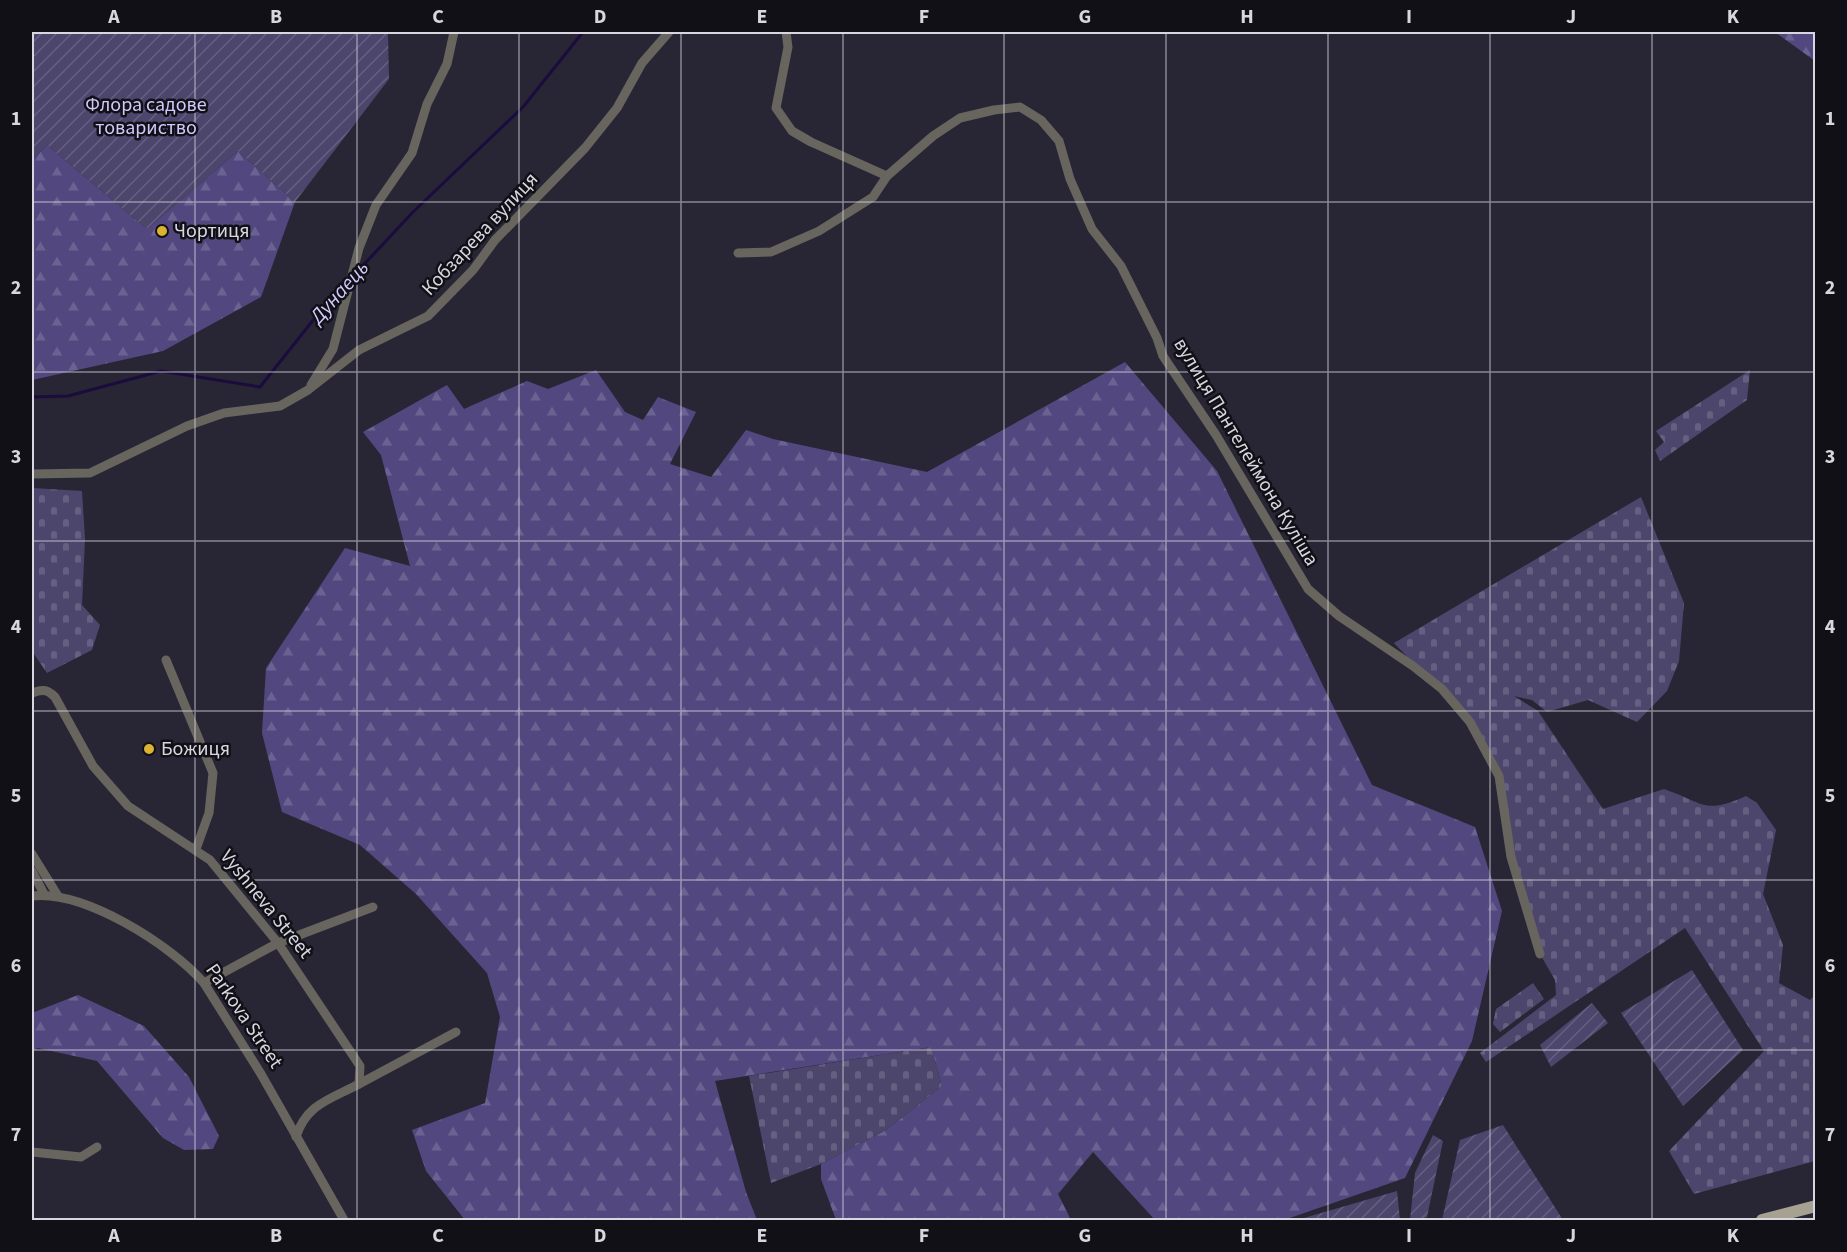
<svg xmlns="http://www.w3.org/2000/svg" width="1847" height="1252" font-family="'Source Sans 3',sans-serif">
	<style>
		.forest { fill: url(#forest-firs) }
		.cemetery { fill: url(#cemetery-stones) }
		.garden { fill: url(#garden-furrows) }
		.lines { fill: none; stroke-linecap: round; stroke-linejoin: round }
		.stream { stroke: #1b0c3d; stroke-width: 3 }
		.minor { stroke: #67655e; stroke-width: 9 }
		.major { stroke: #a7a192; stroke-width: 12 }
		.grid { fill: none; stroke: #d8d7e0; stroke-width: 1.5; stroke-opacity: 0.55 }
		.poi-dot { fill: #dcb233; stroke: #111016; stroke-width: 2 }
		.labels { text-anchor: middle; dominant-baseline: central; stroke-width: 5; stroke-linejoin: round; paint-order: stroke }
		.park-label { font-size: 20px; fill: #cec8fc; stroke: #111016 }
		.poi-label { font-size: 20px; fill: #d8d7e0; stroke: #111016; text-anchor: start }
		.street-label { font-size: 20px; fill: #d8d7e0; stroke: #111016 }
		.water-label { font-size: 21px; font-style: italic; fill: #d1cafe; stroke: #111016 }
		.neatline { fill: none; stroke: #d8d7e0; stroke-width: 2 }
		.grid-label { font-size: 20px; text-anchor: middle; font-weight: bold; fill: #d8d7e0 }
	</style>
	<defs>
		<pattern id="forest-firs" width="22" height="20" patternUnits="userSpaceOnUse" patternTransform="scale(1.5)"><rect width="22" height="20" fill="#52487f"/><path d="M5 1l3.5 6h-7zM16 11l3.5 6h-7z" fill="#6a6291"/></pattern>
		<pattern id="cemetery-stones" width="16" height="16" patternUnits="userSpaceOnUse" patternTransform="scale(1.5)"><rect width="16" height="16" fill="#4c466c"/><path d="M2 7V4a2 2 0 0 1 4 0v3zM10 15v-3a2 2 0 0 1 4 0v3z" fill="#656081"/></pattern>
		<pattern id="garden-furrows" width="10" height="10" patternUnits="userSpaceOnUse" patternTransform="scale(1.5)"><rect width="10" height="10" fill="#4c466c"/><path d="M-1 1l2-2M0 10L10 0M9 11l2-2" fill="none" stroke="#656081"/></pattern>
	</defs>
	<rect width="100%" height="100%" fill="#282634"/>
	<g class="forest">
		<path d="M 1775,32 L 1815,32 L 1815,61 Z"/>
		<path d="M 47,145 L 147,229 L 238,151 L 295,202 L 261,297 L 163,351 L 32,380 L 32,160 Z"/>
		<path d="M 1125,362 L 1217,471 L 1372,785 L 1475,827 L 1502,911 L 1472,1041 L 1405,1178 L 1284,1220 L 1155,1220 L 1093,1152 L 1058,1194 L 1071,1220 L 836,1220 L 821,1179 L 821,1164 L 886,1130 L 942,1086 L 931,1047 L 715,1081 L 746,1192 L 757,1220 L 465,1220 L 426,1171 L 412,1130 L 485,1103 L 500,1017 L 487,973 L 416,894 L 360,845 L 282,812 L 262,733 L 266,668 L 345,548 L 410,566 L 381,455 L 363,432 L 447,385 L 464,409 L 527,381 L 548,389 L 596,370 L 625,412 L 643,420 L 658,397 L 696,412 L 670,464 L 711,477 L 746,430 L 773,439 L 927,472 Z"/>
		<path d="M 78,995 L 144,1026 L 189,1077 L 219,1136 L 213,1149 L 184,1150 L 163,1138 L 97,1061 L 38,1048 L 32,1051 L 32,1013 Z"/>
	</g>
	<g class="cemetery">
		<path d="M 1750,370 L 1747,400 L 1660,461 L 1655,450 L 1664,442 L 1656,431 Z"/>
		<path d="M 32,488 L 82,491 L 85,539 L 82,605 L 100,625 L 92,650 L 47,673 L 32,651 Z"/>
		<path d="M 1641,497 L 1684,603 L 1679,661 L 1667,691 L 1637,722 L 1588,700 L 1547,712 L 1532,700 L 1514,696 L 1538,711 L 1603,809 L 1664,789 C 1704,803 1704,815 1746,796 L 1757,803 L 1776,830 L 1763,894 L 1783,945 L 1779,983 L 1810,1000 L 1815,995 L 1815,1161 L 1694,1194 L 1669,1151 L 1764,1051 L 1685,928 L 1486,1062 L 1480,1053 L 1556,995 L 1555,980 L 1540,954 L 1521,897 L 1499,776 L 1470,722 L 1394,643 Z"/>
		<path d="M 1533,983 L 1544,999 L 1500,1032 L 1493,1024 L 1496,1009 Z"/>
		<path d="M 931,1047 L 942,1086 L 886,1130 L 821,1164 L 771,1183 L 749,1076 Z"/>
	</g>
	<g class="garden">
		<path d="M 32,32 L 388,32 L 389,79 L 295,202 L 238,151 L 147,229 L 47,145 L 32,160 Z"/>
		<path d="M 1692,970 L 1743,1050 L 1683,1106 L 1621,1013 Z"/>
		<path d="M 1592,1003 L 1608,1023 L 1551,1067 L 1540,1045 Z"/>
		<path d="M 1503,1125 L 1563,1220 L 1442,1220 L 1460,1140 Z"/>
		<path d="M 1433,1135 L 1443,1141 L 1427,1217 L 1420,1220 L 1410,1220 L 1415,1173 Z"/>
		<path d="M 1397,1191 L 1400,1220 L 1297,1220 Z"/>
	</g>
	<g class="lines">
		<g class="stream">
			<path d="M 357,272 L 412,213 L 523,107 L 583,32"/>
			<path d="M 32,397 L 68,396 L 161,371 L 260,387 L 322,309 L 348,281"/>
		</g>
		<g class="minor">
			<path d="M 786,32 L 788,47 L 776,108 L 792,131 L 811,142 L 887,176"/>
			<path d="M 738,253 L 771,252 L 819,231 L 873,197 L 887,176 L 933,136 L 960,118 L 994,110 L 1020,107 L 1041,120 L 1059,141 L 1070,179 L 1092,229 L 1121,266 L 1157,338 L 1163,356 L 1216,435 L 1308,589 L 1339,616 L 1413,666 L 1442,689 L 1470,722 L 1499,776 L 1511,857 L 1540,954"/>
			<path d="M 311,385 L 333,349 L 359,248 L 376,205 L 412,153 L 427,104 L 447,64 L 454,32"/>
			<path d="M 32,474 L 90,473 L 187,426 L 224,413 L 280,406 L 308,390 L 359,350 L 428,316 L 473,270 L 495,240 L 585,148 L 617,108 L 642,63 L 669,32"/>
			<path d="M 166,660 L 213,773 L 209,813 L 196,849"/>
			<path d="M 32,693 C 42,689 47,689 55,697 L 93,766 L 128,806 L 210,860 L 278,943 L 360,1066 L 359,1084 C 331,1099 306,1104 296,1137"/>
			<path d="M 32,854 L 58,896"/>
			<path d="M 32,871 L 44,894"/>
			<path d="M 32,896 C 84,890 170,944 204,983 L 261,1074 L 344,1220"/>
			<path d="M 204,983 L 278,943 L 373,907"/>
			<path d="M 359,1084 L 456,1032"/>
			<path d="M 32,1152 L 81,1157 L 97,1147"/>
		</g>
		<path class="major" d="M 1762,1220 L 1816,1206"/>
	</g>
	<path class="grid" d="M 195,32 L 195,1220M 357,32 L 357,1220M 519,32 L 519,1220M 681,32 L 681,1220M 843,32 L 843,1220M 1004,32 L 1004,1220M 1166,32 L 1166,1220M 1328,32 L 1328,1220M 1490,32 L 1490,1220M 1652,32 L 1652,1220M 32,202 L 1816,202M 32,372 L 1816,372M 32,541 L 1816,541M 32,711 L 1816,711M 32,880 L 1816,880M 32,1050 L 1816,1050"/>
	<g class="poi-dot">
		<circle cx="162" cy="231" r="6"/>
		<circle cx="149" cy="749" r="6"/>
	</g>
	<g class="labels">
		<g class="park-label">
			<text x="146" y="105">Флора садове<tspan x="146" dy="23">товариство</tspan></text>
		</g>
		<g class="poi-label">
			<text x="174" y="231">Чортиця</text>
			<text x="161" y="749">Божиця</text>
		</g>
		<g class="street-label">
			<text transform="translate(480 234) rotate(-47)">Кобзарева вулиця</text>
			<text transform="translate(1246 452) rotate(59)">вулиця Пантелеймона Куліша</text>
			<text transform="translate(266 904) rotate(51)">Vyshneva Street</text>
			<text transform="translate(244 1016) rotate(56)">Parkova Street</text>
		</g>
		<g class="water-label">
			<text transform="translate(339 292) rotate(-48)">Дунаець</text>
		</g>
	</g>
	<rect width="1847" height="1252" fill="none" stroke="#111016" stroke-width="66"/>
	<rect x="33" y="33" width="1781" height="1186" class="neatline"/>
	<g class="grid-label">
		<text x="114" y="23">A</text>
		<text x="276" y="23">B</text>
		<text x="438" y="23">C</text>
		<text x="600" y="23">D</text>
		<text x="762" y="23">E</text>
		<text x="924" y="23">F</text>
		<text x="1085" y="23">G</text>
		<text x="1247" y="23">H</text>
		<text x="1409" y="23">I</text>
		<text x="1571" y="23">J</text>
		<text x="1733" y="23">K</text>
		<text x="16" y="125">1</text>
		<text x="1830" y="125">1</text>
		<text x="16" y="294">2</text>
		<text x="1830" y="294">2</text>
		<text x="16" y="463">3</text>
		<text x="1830" y="463">3</text>
		<text x="16" y="633">4</text>
		<text x="1830" y="633">4</text>
		<text x="16" y="802">5</text>
		<text x="1830" y="802">5</text>
		<text x="16" y="972">6</text>
		<text x="1830" y="972">6</text>
		<text x="16" y="1141">7</text>
		<text x="1830" y="1141">7</text>
		<text x="114" y="1242">A</text>
		<text x="276" y="1242">B</text>
		<text x="438" y="1242">C</text>
		<text x="600" y="1242">D</text>
		<text x="762" y="1242">E</text>
		<text x="924" y="1242">F</text>
		<text x="1085" y="1242">G</text>
		<text x="1247" y="1242">H</text>
		<text x="1409" y="1242">I</text>
		<text x="1571" y="1242">J</text>
		<text x="1733" y="1242">K</text>
	</g>
</svg>
